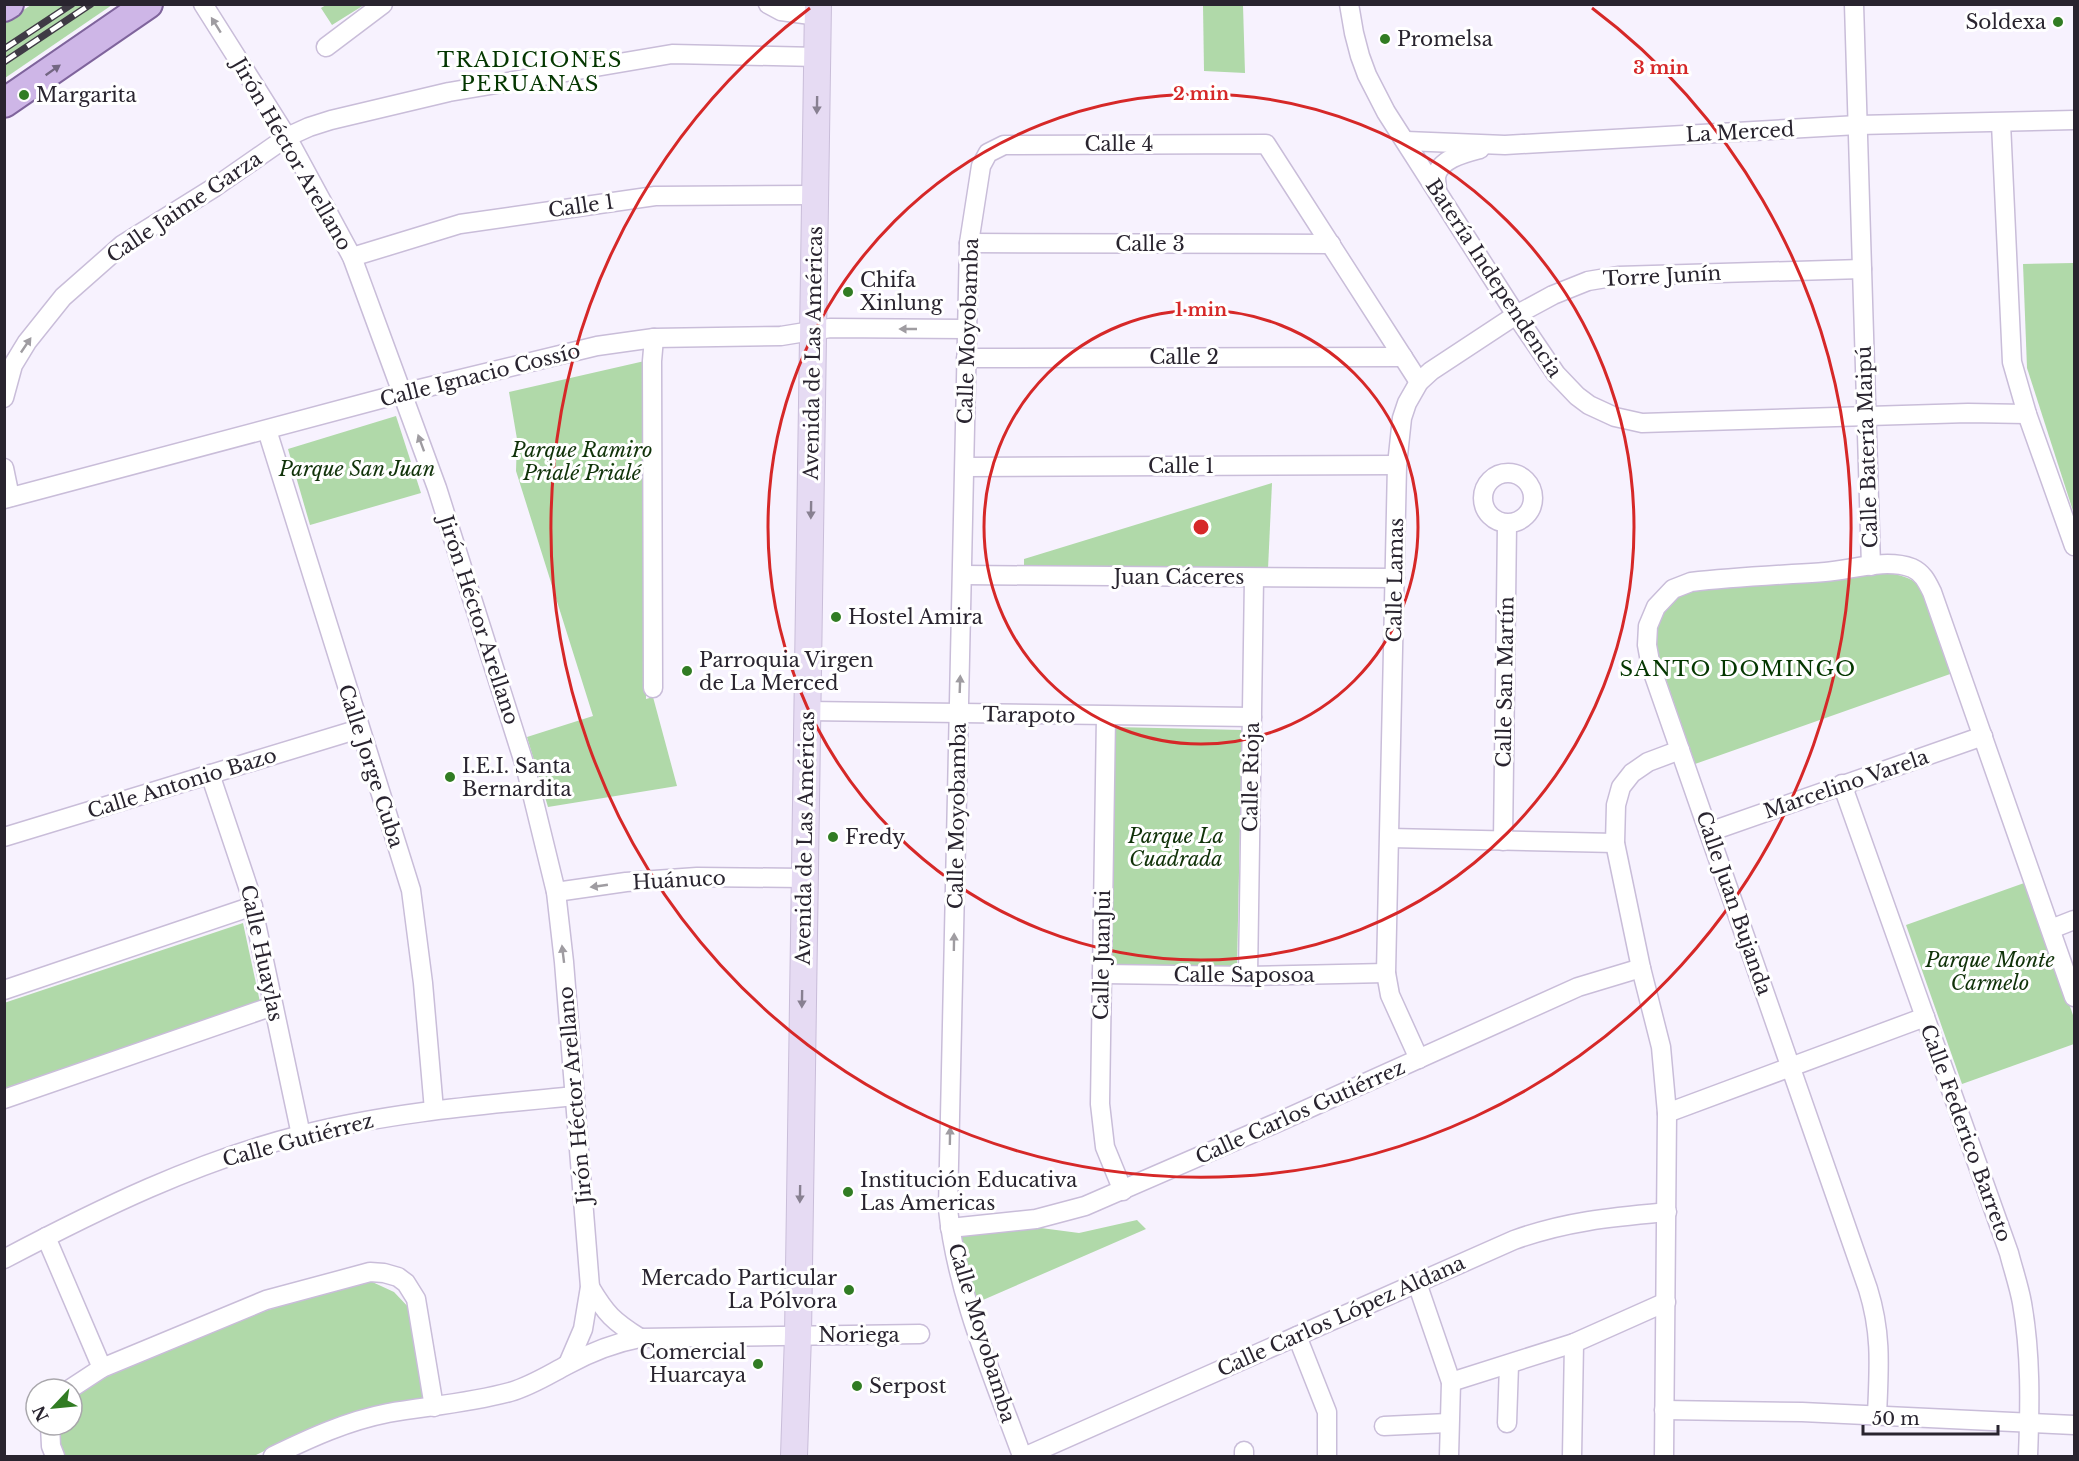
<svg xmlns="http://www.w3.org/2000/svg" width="2079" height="1461" font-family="'Libre Baskerville',serif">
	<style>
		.green { fill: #b0d9a9 }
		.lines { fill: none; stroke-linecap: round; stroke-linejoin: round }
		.street-casing { stroke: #c9bdd9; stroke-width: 21 }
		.secondary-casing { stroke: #c9bdd9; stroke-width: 28 }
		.primary-casing { stroke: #7f649c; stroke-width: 32 }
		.street { stroke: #fff; stroke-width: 18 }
		.secondary { stroke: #e6dbf3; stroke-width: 26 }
		.primary { stroke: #ceb6e7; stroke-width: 28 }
		.rail-casing { stroke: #3f3a45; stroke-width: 7 }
		.rail { stroke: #fff; stroke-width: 4.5; stroke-dasharray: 14; stroke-linecap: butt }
		.oneway { fill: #9f9ca1 }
		.oneway2 { fill: #736682 }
		.oneway3 { fill: #888091 }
		.ring { fill: none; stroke: #d62828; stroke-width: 3 }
		.poi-dot { fill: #317c23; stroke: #fff; stroke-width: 2 }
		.labels { text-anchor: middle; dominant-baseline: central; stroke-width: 6; stroke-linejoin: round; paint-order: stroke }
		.poi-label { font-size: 20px; fill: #29242f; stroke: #fff; text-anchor: start }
		.street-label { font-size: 20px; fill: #29242f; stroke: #fff }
		.park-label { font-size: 20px; font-style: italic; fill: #103209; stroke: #fff }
		.neighbourhood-label { font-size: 21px; letter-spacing: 1.5px; fill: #043700; stroke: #fff }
		.centre { fill: #d62828; stroke: #fff; stroke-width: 3 }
		.ring-label { font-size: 18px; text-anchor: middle; font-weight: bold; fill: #d62828; stroke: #fff; stroke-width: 6; stroke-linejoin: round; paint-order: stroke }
	</style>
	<rect width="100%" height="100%" fill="#f7f2fe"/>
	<g class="green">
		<path d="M 31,5 L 112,5 L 5,78 L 5,22 Z"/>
		<path d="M 326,5 L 326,4 L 364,5 L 332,25 L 321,8 Z"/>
		<path d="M 1203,5 L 1243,5 L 1245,73 L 1204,71 Z"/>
		<path d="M 2074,263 L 2074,514 L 2027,368 L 2023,264 Z"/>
		<path d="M 649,360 L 646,699 L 653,697 L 677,786 L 548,807 L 527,737 L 593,716 L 516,471 L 517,439 L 509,392 Z"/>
		<path d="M 396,416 L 421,493 L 310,525 L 288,449 Z"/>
		<path d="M 1272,483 L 1268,569 L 1024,570 L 1024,559 Z"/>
		<path d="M 1888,573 C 1898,575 1911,577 1918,585 C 1930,598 1946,654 1953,673 L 1695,764 L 1659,659 L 1655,639 L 1658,618 L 1669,603 L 1679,595 L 1694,589 Z"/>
		<path d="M 1115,727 L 1242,730 L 1237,967 L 1111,964 Z"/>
		<path d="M 2027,882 L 2074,1018 L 2074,1044 L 1962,1084 L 1906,925 Z"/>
		<path d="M 243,923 L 260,1002 L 5,1088 L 4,1003 Z"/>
		<path d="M 1137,1220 L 1146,1229 L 976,1303 L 959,1232 L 1041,1228 L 1079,1233 Z"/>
		<path d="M 368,1280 L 394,1292 L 413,1312 L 424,1400 L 293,1437 L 254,1456 L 65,1456 L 60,1446 L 61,1425 L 72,1425 L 72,1397 L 108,1372 L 265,1311 Z"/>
	</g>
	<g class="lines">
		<g class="street-casing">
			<g id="street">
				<path d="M 203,4 L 287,137 L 352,257 L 437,488 L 526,769 L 556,892 L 564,962 L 590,1287 L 583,1329 L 568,1364"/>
				<path d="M 768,4 L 781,11 L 818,16"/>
				<path d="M 1349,4 L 1354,33 L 1360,56 L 1367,75 L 1386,112 L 1516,315 L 1556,374 L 1577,396 L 1589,405 L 1615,417 L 1642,423 L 1968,413 L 2027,414"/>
				<path d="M 1854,4 L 1871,566"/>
				<path d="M 326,47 L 383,4"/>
				<path d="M 2001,123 L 2012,362 L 2027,414 L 2074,546"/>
				<path d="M 1406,141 L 1505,145 L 1858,125 L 2074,120"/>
				<path d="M 1437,191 C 1437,187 1436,181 1436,177 C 1439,159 1465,153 1480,149"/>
				<path d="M 969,243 L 1331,244"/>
				<path d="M 352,257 L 460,224 L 655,196 L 816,195"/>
				<path d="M 966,358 L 1403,357"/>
				<path d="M 4,398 L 13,365 L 27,342 L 63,297 L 122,245 L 215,187 L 287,137 L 309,127 L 331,120 L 449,92 L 672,54 L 818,57"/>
				<path d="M 267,430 L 411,890 L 423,983 L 434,1110"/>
				<path d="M 965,467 L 1397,465"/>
				<path d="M 4,468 L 10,497"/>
				<circle cx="1508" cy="498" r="25"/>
				<path d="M 4,499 L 403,393 L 597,346 L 654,338 L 781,336 L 830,328 L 966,329"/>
				<path d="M 963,575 L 1395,578"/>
				<path d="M 653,688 L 652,361 L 654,338"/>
				<path d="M 807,711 L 1252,717"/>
				<path d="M 1106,716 L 1100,1104 L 1105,1147 L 1123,1191"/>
				<path d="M 210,774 L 249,890 L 301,1135"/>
				<path d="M 1842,784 L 2009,1253 C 2013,1269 2019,1286 2022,1303 C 2031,1354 2030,1405 2028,1456"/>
				<path d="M 1709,832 L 1983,736"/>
				<path d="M 4,837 L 359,729"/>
				<path d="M 1390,838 L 1615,843"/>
				<path d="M 1503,841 L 1507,524"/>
				<path d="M 556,892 L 626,882 L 697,877 L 804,878"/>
				<path d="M 2051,929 L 2074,920"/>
				<path d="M 1102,974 L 1248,976 L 1386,973"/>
				<path d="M 1248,976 L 1254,578"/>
				<path d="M 4,990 L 253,906"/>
				<path d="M 1419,1059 L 1390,995 L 1386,973 L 1397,465 L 1402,418 L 1407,403 L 1419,382 L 1431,371 L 1516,315 L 1553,295 L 1588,281 L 1618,276 L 1862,269"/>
				<path d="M 4,1099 L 273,1006"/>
				<path d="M 1667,1113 L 1925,1017"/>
				<path d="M 950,1228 L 1036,1219 L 1085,1206 L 1274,1124 L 1578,987 L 1641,968"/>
				<path d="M 46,1237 L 102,1368"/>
				<path d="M 4,1259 C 99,1209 197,1161 301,1135 C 391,1112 483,1105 575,1096"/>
				<path d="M 1417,1283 L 1451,1382 L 1449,1456"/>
				<path d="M 590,1287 C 606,1314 613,1321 640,1338"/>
				<path d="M 1297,1336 L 1327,1412 L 1327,1456"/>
				<path d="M 1451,1382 L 1574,1343 L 1666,1302"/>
				<path d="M 70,1389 L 102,1368 L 266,1300 L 370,1272 L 384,1273 L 398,1277 L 406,1283 L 416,1299 L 434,1407"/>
				<path d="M 1664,1410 L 1802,1412 L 2074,1425"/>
				<path d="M 1877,1415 C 1879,1368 1882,1334 1868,1289 L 1651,667 L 1647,645 L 1648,626 L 1656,607 L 1673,589 L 1691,582 C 1736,577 1780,575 1825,572 C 1852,570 1885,558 1912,568 C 1923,573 1927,582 1932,592 L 2074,997"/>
				<path d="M 1507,1423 L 1509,1365"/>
				<path d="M 50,1425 L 51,1446 L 55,1456"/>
				<path d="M 1384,1426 L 1448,1423"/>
				<path d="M 1244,1451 L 1244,1456"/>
				<path d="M 273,1456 C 310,1438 347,1421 388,1413 C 429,1406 470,1403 510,1392 C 531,1386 548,1375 567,1365 C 591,1352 614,1343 640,1338 L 920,1334"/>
				<path d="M 1022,1456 C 993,1376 957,1295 948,1209 L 969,243 L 981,166 L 988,153 L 1004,145 L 1266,144 L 1419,382"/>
				<path d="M 1026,1456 L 1514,1240 C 1566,1221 1613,1217 1667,1212"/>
				<path d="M 1572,1456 L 1574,1343"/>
				<path d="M 1664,1456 L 1667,1113 L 1661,1047 L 1641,968 L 1615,843 L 1616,805 L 1621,787 L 1632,773 L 1648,762 L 1680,750"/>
			</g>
		</g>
		<g class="secondary-casing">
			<path id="secondary" d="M 794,1456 L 798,1335 L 818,4"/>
		</g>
		<g class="primary-casing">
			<g id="primary">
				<path d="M 4,7 L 9,4"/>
				<path d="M 4,103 L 148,4"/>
			</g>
		</g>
		<use href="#street" class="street"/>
		<use href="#secondary" class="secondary"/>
		<use href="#primary" class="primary"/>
		<g class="rail-casing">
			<g id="rail">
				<path d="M 4,49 L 72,4"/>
				<path d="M 4,62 L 91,4"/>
			</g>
		</g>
		<use href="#rail" class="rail"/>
	</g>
	<defs><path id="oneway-solid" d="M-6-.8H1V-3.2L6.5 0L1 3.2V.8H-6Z" transform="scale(1.5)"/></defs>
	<g class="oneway">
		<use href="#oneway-solid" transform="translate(216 25) rotate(-122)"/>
		<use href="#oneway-solid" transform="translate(908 329) rotate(-180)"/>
		<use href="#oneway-solid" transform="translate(26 345) rotate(-56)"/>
		<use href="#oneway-solid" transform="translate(421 443) rotate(-110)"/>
		<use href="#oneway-solid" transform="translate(960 684) rotate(-88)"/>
		<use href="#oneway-solid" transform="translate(599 886) rotate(172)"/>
		<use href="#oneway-solid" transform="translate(954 942) rotate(-89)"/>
		<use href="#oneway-solid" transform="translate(563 954) rotate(-97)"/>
		<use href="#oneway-solid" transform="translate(950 1136) rotate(-89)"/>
	</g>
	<use class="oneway2" href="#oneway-solid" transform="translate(53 70) rotate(-35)"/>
	<g class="oneway3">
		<use href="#oneway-solid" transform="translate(817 105) rotate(91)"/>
		<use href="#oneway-solid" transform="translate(811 510) rotate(91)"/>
		<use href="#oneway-solid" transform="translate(802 999) rotate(91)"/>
		<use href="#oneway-solid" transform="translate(800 1194) rotate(91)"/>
	</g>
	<g class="ring">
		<circle cx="1201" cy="527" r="217"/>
		<circle cx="1201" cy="527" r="433"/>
		<path d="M1592 8A650 650 0 1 1 810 8"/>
	</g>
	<g class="poi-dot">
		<circle cx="2058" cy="22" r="6"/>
		<circle cx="1385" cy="39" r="6"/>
		<circle cx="24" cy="95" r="6"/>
		<circle cx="848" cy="292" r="6"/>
		<circle cx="836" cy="617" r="6"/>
		<circle cx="687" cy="671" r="6"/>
		<circle cx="450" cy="777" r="6"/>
		<circle cx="833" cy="837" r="6"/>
		<circle cx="848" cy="1192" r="6"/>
		<circle cx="849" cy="1290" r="6"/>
		<circle cx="758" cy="1364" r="6"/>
		<circle cx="857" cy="1386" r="6"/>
	</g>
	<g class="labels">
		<g class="poi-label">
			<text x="2046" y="22" text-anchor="end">Soldexa</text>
			<text x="1397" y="39">Promelsa</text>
			<text x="36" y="95">Margarita</text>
			<text x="860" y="280">Chifa<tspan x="860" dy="23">Xinlung</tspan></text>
			<text x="848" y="617">Hostel Amira</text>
			<text x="699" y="660">Parroquia Virgen<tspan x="699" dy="23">de La Merced</tspan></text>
			<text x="462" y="766">I.E.I. Santa<tspan x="462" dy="23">Bernardita</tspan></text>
			<text x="845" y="837">Fredy</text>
			<text x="860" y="1180">Institución Educativa<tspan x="860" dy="23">Las Americas</tspan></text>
			<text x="837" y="1278" text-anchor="end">Mercado Particular<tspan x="837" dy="23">La Pólvora</tspan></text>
			<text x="746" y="1352" text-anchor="end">Comercial<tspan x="746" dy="23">Huarcaya</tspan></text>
			<text x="869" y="1386">Serpost</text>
		</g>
		<g class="street-label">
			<text transform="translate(1740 132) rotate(-3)">La Merced</text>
			<text x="1119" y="144">Calle 4</text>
			<text transform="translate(292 154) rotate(60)">Jirón Héctor Arellano</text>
			<text transform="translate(581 206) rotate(-8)">Calle 1</text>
			<text transform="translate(184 207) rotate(-34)">Calle Jaime Garza</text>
			<text x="1150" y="244">Calle 3</text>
			<text transform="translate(1662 276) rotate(-3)">Torre Junín</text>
			<text transform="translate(1494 278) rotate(57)">Batería Independencia</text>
			<text transform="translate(968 331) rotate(-88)">Calle Moyobamba</text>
			<text transform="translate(813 353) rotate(-89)">Avenida de Las Américas</text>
			<text x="1184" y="357">Calle 2</text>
			<text transform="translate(480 375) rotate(-14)">Calle Ignacio Cossío</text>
			<text transform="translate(1867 447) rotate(-92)">Calle Batería Maipú</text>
			<text x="1181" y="466">Calle 1</text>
			<text x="1179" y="577">Juan Cáceres</text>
			<text transform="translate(1395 580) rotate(-89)">Calle Lamas</text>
			<text transform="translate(479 620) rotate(72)">Jirón Héctor Arellano</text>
			<text transform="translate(1505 682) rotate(-89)">Calle San Martín</text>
			<text transform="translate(1029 715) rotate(1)">Tarapoto</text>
			<text transform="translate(371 766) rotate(72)">Calle Jorge Cuba</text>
			<text transform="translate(1251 777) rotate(-89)">Calle Rioja</text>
			<text transform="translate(182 783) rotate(-17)">Calle Antonio Bazo</text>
			<text transform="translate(1846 784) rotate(-19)">Marcelino Varela</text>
			<text transform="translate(957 816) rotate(-89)">Calle Moyobamba</text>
			<text transform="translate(805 838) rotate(-89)">Avenida de Las Américas</text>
			<text transform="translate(679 880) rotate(-3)">Huánuco</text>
			<text transform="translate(1734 903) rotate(71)">Calle Juan Bujanda</text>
			<text transform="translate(262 953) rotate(78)">Calle Huaylas</text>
			<text transform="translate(1102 955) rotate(-89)">Calle JuanJui</text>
			<text x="1244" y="975">Calle Saposoa</text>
			<text transform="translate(575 1095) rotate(-95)">Jirón Héctor Arellano</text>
			<text transform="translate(1300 1112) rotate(-24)">Calle Carlos Gutiérrez</text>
			<text transform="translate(1966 1133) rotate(70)">Calle Federico Barreto</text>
			<text transform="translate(298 1140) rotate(-15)">Calle Gutiérrez</text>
			<text transform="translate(1341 1316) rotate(-24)">Calle Carlos López Aldana</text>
			<text transform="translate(982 1333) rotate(73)">Calle Moyobamba</text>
			<text x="859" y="1335">Noriega</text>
		</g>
		<g class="park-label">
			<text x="582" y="450">Parque Ramiro<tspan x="582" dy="23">Prialé Prialé</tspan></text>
			<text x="357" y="469">Parque San Juan</text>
			<text x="1176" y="836">Parque La<tspan x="1176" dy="23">Cuadrada</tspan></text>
			<text x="1990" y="960">Parque Monte<tspan x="1990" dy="23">Carmelo</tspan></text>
		</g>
		<g class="neighbourhood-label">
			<text x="530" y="60">TRADICIONES<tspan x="530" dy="24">PERUANAS</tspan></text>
			<text x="1738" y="669">SANTO DOMINGO</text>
		</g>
	</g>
	<circle cx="1201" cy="527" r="9" class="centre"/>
	<g class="ring-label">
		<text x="1661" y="74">3 min</text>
		<text x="1201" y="100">2 min</text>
		<text x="1201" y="316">1 min</text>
	</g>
	<rect width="2079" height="1461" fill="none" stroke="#29242f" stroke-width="12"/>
	<g transform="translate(54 1407) rotate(244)"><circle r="28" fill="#ffffff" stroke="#a9a7ac" stroke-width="1.5"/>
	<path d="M0-4.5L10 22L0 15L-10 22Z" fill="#317c23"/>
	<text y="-9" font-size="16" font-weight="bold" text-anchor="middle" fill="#29242f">N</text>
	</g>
	<path d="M1863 1425v9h135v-9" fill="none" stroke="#29242f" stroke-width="3"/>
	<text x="1872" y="1425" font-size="18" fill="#29242f" stroke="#ffffff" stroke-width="4.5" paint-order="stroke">50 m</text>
</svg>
